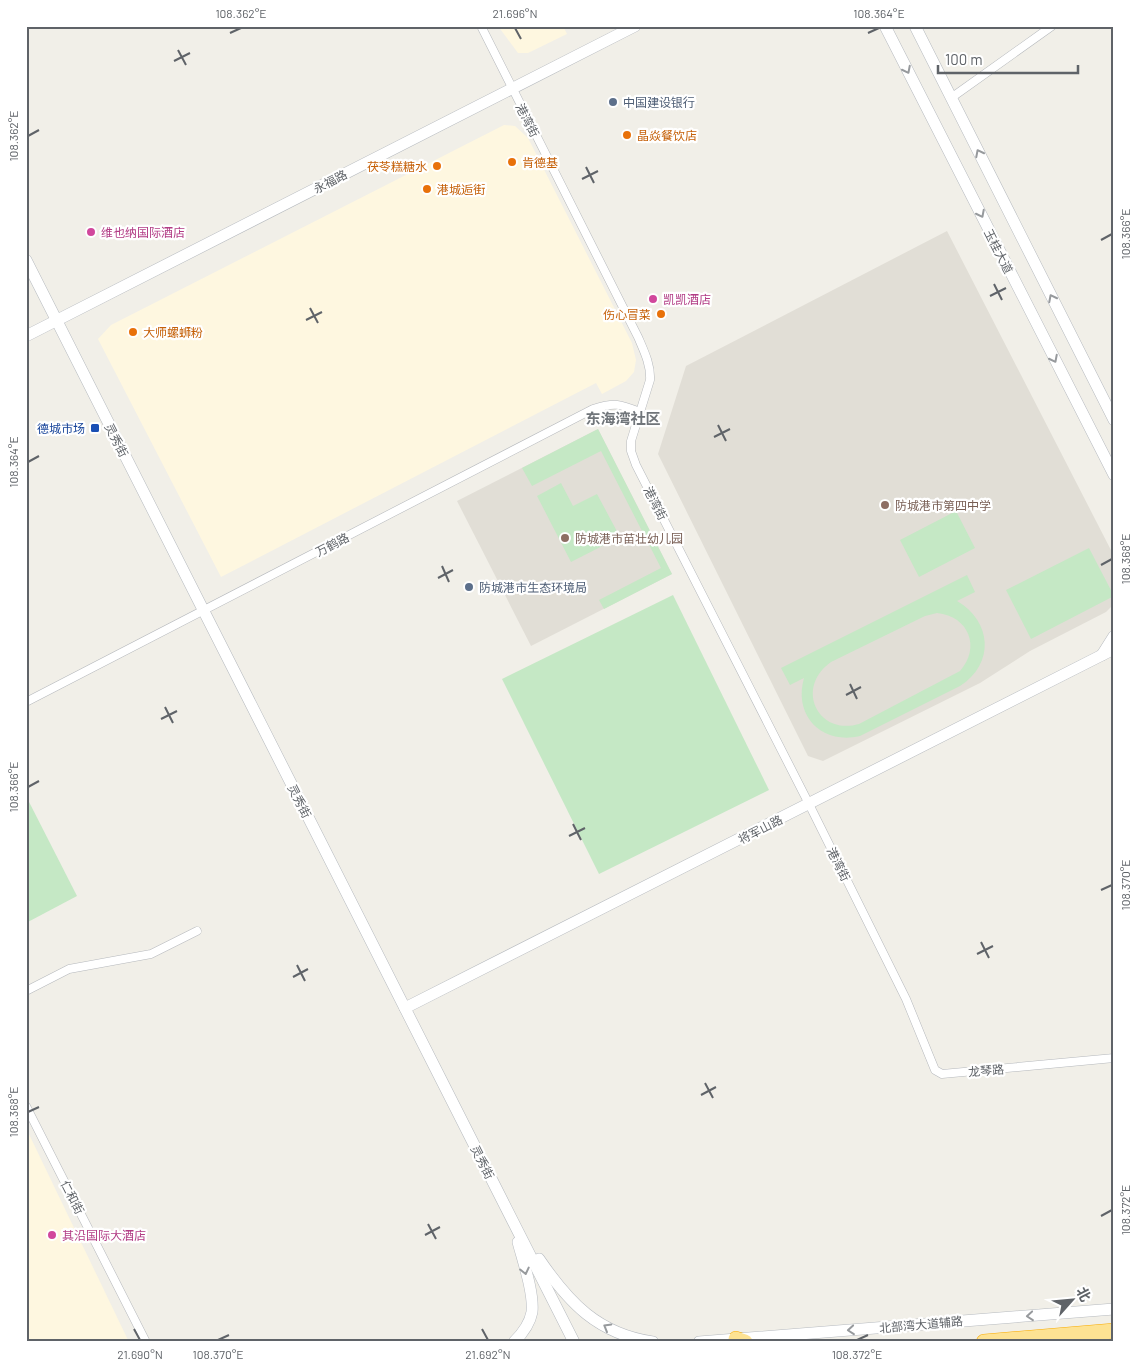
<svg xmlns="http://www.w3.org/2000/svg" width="1140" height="1368" font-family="Barlow,'Noto Sans SC',sans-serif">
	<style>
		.commercial { fill: #fef7e0 }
		.education { fill: #e1ded6 }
		.green { fill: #c5e8c5; fill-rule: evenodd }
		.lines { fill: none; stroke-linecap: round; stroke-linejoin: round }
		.street-casing { stroke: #b5b8bc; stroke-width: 9 }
		.secondary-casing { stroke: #b6babf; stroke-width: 12 }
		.highway-casing { stroke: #f9ab00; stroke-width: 16 }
		.street { stroke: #fff; stroke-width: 8 }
		.secondary { stroke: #fff; stroke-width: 11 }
		.highway { stroke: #fde293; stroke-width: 15 }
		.oneway { stroke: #979a9d }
		.ticks { fill: none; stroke: #5f6368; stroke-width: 2 }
		.service-dot { fill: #5c6f8a; stroke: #fff; stroke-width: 2 }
		.food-dot { fill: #e8710a; stroke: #fff; stroke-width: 2 }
		.hotel-dot { fill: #d1479c; stroke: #fff; stroke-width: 2 }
		.transit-dot { fill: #1a4fb4; stroke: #fff; stroke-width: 2 }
		.education-dot { fill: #8d6e63; stroke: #fff; stroke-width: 2 }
		.labels { text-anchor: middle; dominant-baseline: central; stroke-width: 4.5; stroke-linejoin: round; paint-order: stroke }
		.service-label { font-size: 12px; fill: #4e5e75; stroke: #fff; text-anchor: start }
		.street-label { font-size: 12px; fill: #5f6368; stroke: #fff }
		.food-label { font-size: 12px; fill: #c56008; stroke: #fff; text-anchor: start }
		.hotel-label { font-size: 12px; fill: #b23c85; stroke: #fff; text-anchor: start }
		.transit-label { font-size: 12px; fill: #164399; stroke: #fff; text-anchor: end }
		.education-label { font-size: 12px; fill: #785e54; stroke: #fff; text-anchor: start }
		.quarter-label { font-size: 15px; font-weight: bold; fill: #70757a; stroke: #fff }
		.neatline { fill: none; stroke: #5f6368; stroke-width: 2 }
		.ticks-label { font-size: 12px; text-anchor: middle; fill: #5f6368 }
	</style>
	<rect width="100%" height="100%" fill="#f1efe8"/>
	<g class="commercial">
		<path d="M 498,26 L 563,26 L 567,34 L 528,53 L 518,53 Z"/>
		<path d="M 504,125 L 515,126 L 528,138 L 632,343 L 636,360 L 634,372 L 626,381 L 602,394 L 596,383 L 221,577 L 98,339 L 111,325 Z"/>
		<path d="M 26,1128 L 129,1342 L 26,1342 Z"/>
	</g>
	<g class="education">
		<path d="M 947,231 L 1114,556 L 1114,604 L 1106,612 L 1030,651 L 980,683 L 823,761 L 808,756 L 658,454 L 686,366 Z"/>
		<path d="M 598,429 L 672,574 L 531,646 L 457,501 Z"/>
	</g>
	<g class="green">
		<path d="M 598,429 L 672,574 L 604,609 L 599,600 L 661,568 L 601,451 L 532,486 L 522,468 Z"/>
		<path d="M 561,483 L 573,506 L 597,494 L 620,537 L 571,562 L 537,496 Z"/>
		<path d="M 956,511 L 975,548 L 919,577 L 900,540 Z"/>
		<path d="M 1089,548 L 1114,596 L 1031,639 L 1006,590 Z"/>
		<path d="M 967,575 L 975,592 L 957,601 C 992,621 995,664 960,686 L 860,736 C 822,745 793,716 804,678 L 790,685 L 781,668 ZM 937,613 C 969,616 981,648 960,671 L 859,724 C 817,736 795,687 831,662 L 925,616 Z"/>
		<path d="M 673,595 L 769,790 L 599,874 L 502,679 Z"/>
		<path d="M 26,796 L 77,896 L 26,923 Z"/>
	</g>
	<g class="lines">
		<g class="street-casing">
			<g id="street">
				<path d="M 481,26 L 638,337 C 644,351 651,365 650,380 L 631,441 L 631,451 L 636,465 L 809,804 L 906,999 L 935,1070 L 942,1074 L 1114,1058"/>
				<path d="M 951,98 L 1052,26"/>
				<path d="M 26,702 L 593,409 C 615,402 620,404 640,412"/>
				<path d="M 26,991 L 69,969 L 151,954 L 197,931"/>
				<path d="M 26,1106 L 146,1342"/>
			</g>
		</g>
		<g class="secondary-casing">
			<g id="secondary">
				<path d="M 885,26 L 1114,475"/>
				<path d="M 915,26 L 1114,420"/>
				<path d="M 26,260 L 574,1342"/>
				<path d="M 26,336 L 635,26"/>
				<path d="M 1102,655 L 1114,636"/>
				<path d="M 405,1008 L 1114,649"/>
				<path d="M 539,1259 C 569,1303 598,1334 653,1342"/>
				<path d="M 514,1342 C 522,1334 530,1323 532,1312 C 534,1293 523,1261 518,1242"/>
				<path d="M 699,1342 L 1114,1309"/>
			</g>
		</g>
		<g class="highway-casing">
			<g id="highway">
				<path d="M 736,1339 L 745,1342"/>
				<path d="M 984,1342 L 1114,1331"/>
			</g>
		</g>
		<use href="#street" class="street"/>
		<use href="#secondary" class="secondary"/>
		<use href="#highway" class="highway"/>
	</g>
	<defs><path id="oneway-chevron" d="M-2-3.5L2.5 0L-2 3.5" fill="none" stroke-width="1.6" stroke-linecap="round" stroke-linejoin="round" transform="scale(1.25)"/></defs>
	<g class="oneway">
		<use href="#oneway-chevron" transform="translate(907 70) rotate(63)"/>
		<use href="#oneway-chevron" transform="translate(979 153) rotate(-117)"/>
		<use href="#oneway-chevron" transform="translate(981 214) rotate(63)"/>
		<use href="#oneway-chevron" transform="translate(1052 298) rotate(-117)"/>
		<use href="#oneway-chevron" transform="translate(1054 359) rotate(63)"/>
		<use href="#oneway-chevron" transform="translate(525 1271) rotate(77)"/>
		<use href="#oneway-chevron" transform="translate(1030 1316) rotate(175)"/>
		<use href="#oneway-chevron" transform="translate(607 1327) rotate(-150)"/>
		<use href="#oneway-chevron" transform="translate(851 1330) rotate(175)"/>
	</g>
	<path class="ticks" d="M 515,28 L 521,39M 230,33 L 241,28M 868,33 L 879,28M 178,50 L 186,65M 174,61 L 190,53M 28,136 L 39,130M 586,167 L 594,183M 582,179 L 598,171M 1101,240 L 1112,234M 994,284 L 1002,300M 990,296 L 1006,288M 310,308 L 318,323M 306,320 L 322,312M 718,425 L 726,441M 714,437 L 730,429M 28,462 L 39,456M 1101,565 L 1112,559M 442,566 L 449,582M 438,578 L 453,570M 850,684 L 857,699M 846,695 L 861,687M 165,707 L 173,723M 161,719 L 177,711M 28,787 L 39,781M 573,824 L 581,840M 569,836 L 585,828M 1101,890 L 1112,885M 981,942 L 989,958M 977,954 L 993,946M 297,965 L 305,981M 293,977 L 308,969M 705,1083 L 713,1098M 701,1095 L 716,1087M 28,1112 L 39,1107M 1101,1216 L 1112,1210M 428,1224 L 436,1239M 425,1235 L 440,1227M 134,1329 L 140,1340M 482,1329 L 488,1340M 218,1340 L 229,1335M 857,1340 L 868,1335"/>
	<g class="service-dot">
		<circle cx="613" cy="102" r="5"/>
		<circle cx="469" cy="587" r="5"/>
	</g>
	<g class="food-dot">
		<circle cx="627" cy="135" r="5"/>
		<circle cx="512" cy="162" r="5"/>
		<circle cx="437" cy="166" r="5"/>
		<circle cx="427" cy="189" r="5"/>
		<circle cx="661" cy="314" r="5"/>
		<circle cx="133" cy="332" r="5"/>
	</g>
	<g class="hotel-dot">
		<circle cx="91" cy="232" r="5"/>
		<circle cx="653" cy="299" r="5"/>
		<circle cx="52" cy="1235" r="5"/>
	</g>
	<rect class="transit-dot" x="90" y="423" width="10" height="10" rx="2.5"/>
	<g class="education-dot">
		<circle cx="885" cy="505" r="5"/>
		<circle cx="565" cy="538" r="5"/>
	</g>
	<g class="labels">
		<g class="service-label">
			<text x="623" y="102">中国建设银行</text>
			<text x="479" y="587">防城港市生态环境局</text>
		</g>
		<g class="street-label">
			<text transform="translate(528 120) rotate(63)">港湾街</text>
			<text transform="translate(330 181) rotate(-27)">永福路</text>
			<text transform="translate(999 251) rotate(63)">玉桂大道</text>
			<text transform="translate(117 440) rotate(63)">灵秀街</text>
			<text transform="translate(656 503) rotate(63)">港湾街</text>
			<text transform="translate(332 544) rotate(-27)">万鹤路</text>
			<text transform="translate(300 801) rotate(63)">灵秀街</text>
			<text transform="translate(760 829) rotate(-27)">将军山路</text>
			<text transform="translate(839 864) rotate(64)">港湾街</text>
			<text transform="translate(986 1070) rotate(-5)">龙琴路</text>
			<text transform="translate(483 1162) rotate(63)">灵秀街</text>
			<text transform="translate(73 1197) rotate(63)">仁和街</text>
			<text transform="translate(921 1324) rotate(-5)">北部湾大道辅路</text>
		</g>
		<g class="food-label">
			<text x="637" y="135">晶焱餐饮店</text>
			<text x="522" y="162">肯德基</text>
			<text x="427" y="166" text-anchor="end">茯苓糕糖水</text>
			<text x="437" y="189">港城逅街</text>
			<text x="651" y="314" text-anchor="end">伤心冒菜</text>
			<text x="143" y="332">大师螺蛳粉</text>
		</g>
		<g class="hotel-label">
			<text x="101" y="232">维也纳国际酒店</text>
			<text x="663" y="299">凯凯酒店</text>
			<text x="62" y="1235">其沿国际大酒店</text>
		</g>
		<g class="transit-label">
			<text x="85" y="428">德城市场</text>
		</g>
		<g class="education-label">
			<text x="895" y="505">防城港市第四中学</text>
			<text x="575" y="538">防城港市苗壮幼儿园</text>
		</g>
		<g class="quarter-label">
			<text x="623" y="418">东海湾社区</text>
		</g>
	</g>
	<rect width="1140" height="1368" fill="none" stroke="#ffffff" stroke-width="55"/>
	<g transform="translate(1072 1300) rotate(63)" stroke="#ffffff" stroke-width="4" paint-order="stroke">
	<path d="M0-4L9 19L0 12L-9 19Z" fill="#5f6368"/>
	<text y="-8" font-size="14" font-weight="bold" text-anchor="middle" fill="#5f6368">北</text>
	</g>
	<path d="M938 65v8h140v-8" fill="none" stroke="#5f6368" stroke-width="2.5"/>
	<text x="945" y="65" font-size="15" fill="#5f6368" stroke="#ffffff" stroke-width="4" paint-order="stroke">100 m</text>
	<rect x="28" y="28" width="1084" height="1312" class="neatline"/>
	<g class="ticks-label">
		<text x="241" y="18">108.362°E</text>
		<text x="515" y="18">21.696°N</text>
		<text x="879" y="18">108.364°E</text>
		<text transform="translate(14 136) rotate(-90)" y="4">108.362°E</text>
		<text transform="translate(1126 234) rotate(-90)" y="4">108.366°E</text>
		<text transform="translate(14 462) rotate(-90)" y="4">108.364°E</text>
		<text transform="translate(1126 559) rotate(-90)" y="4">108.368°E</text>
		<text transform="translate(14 787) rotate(-90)" y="4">108.366°E</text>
		<text transform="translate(1126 885) rotate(-90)" y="4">108.370°E</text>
		<text transform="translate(14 1112) rotate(-90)" y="4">108.368°E</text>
		<text transform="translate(1126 1210) rotate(-90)" y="4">108.372°E</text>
		<text x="140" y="1359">21.690°N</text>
		<text x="218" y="1359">108.370°E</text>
		<text x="488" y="1359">21.692°N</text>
		<text x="857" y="1359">108.372°E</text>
	</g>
</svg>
